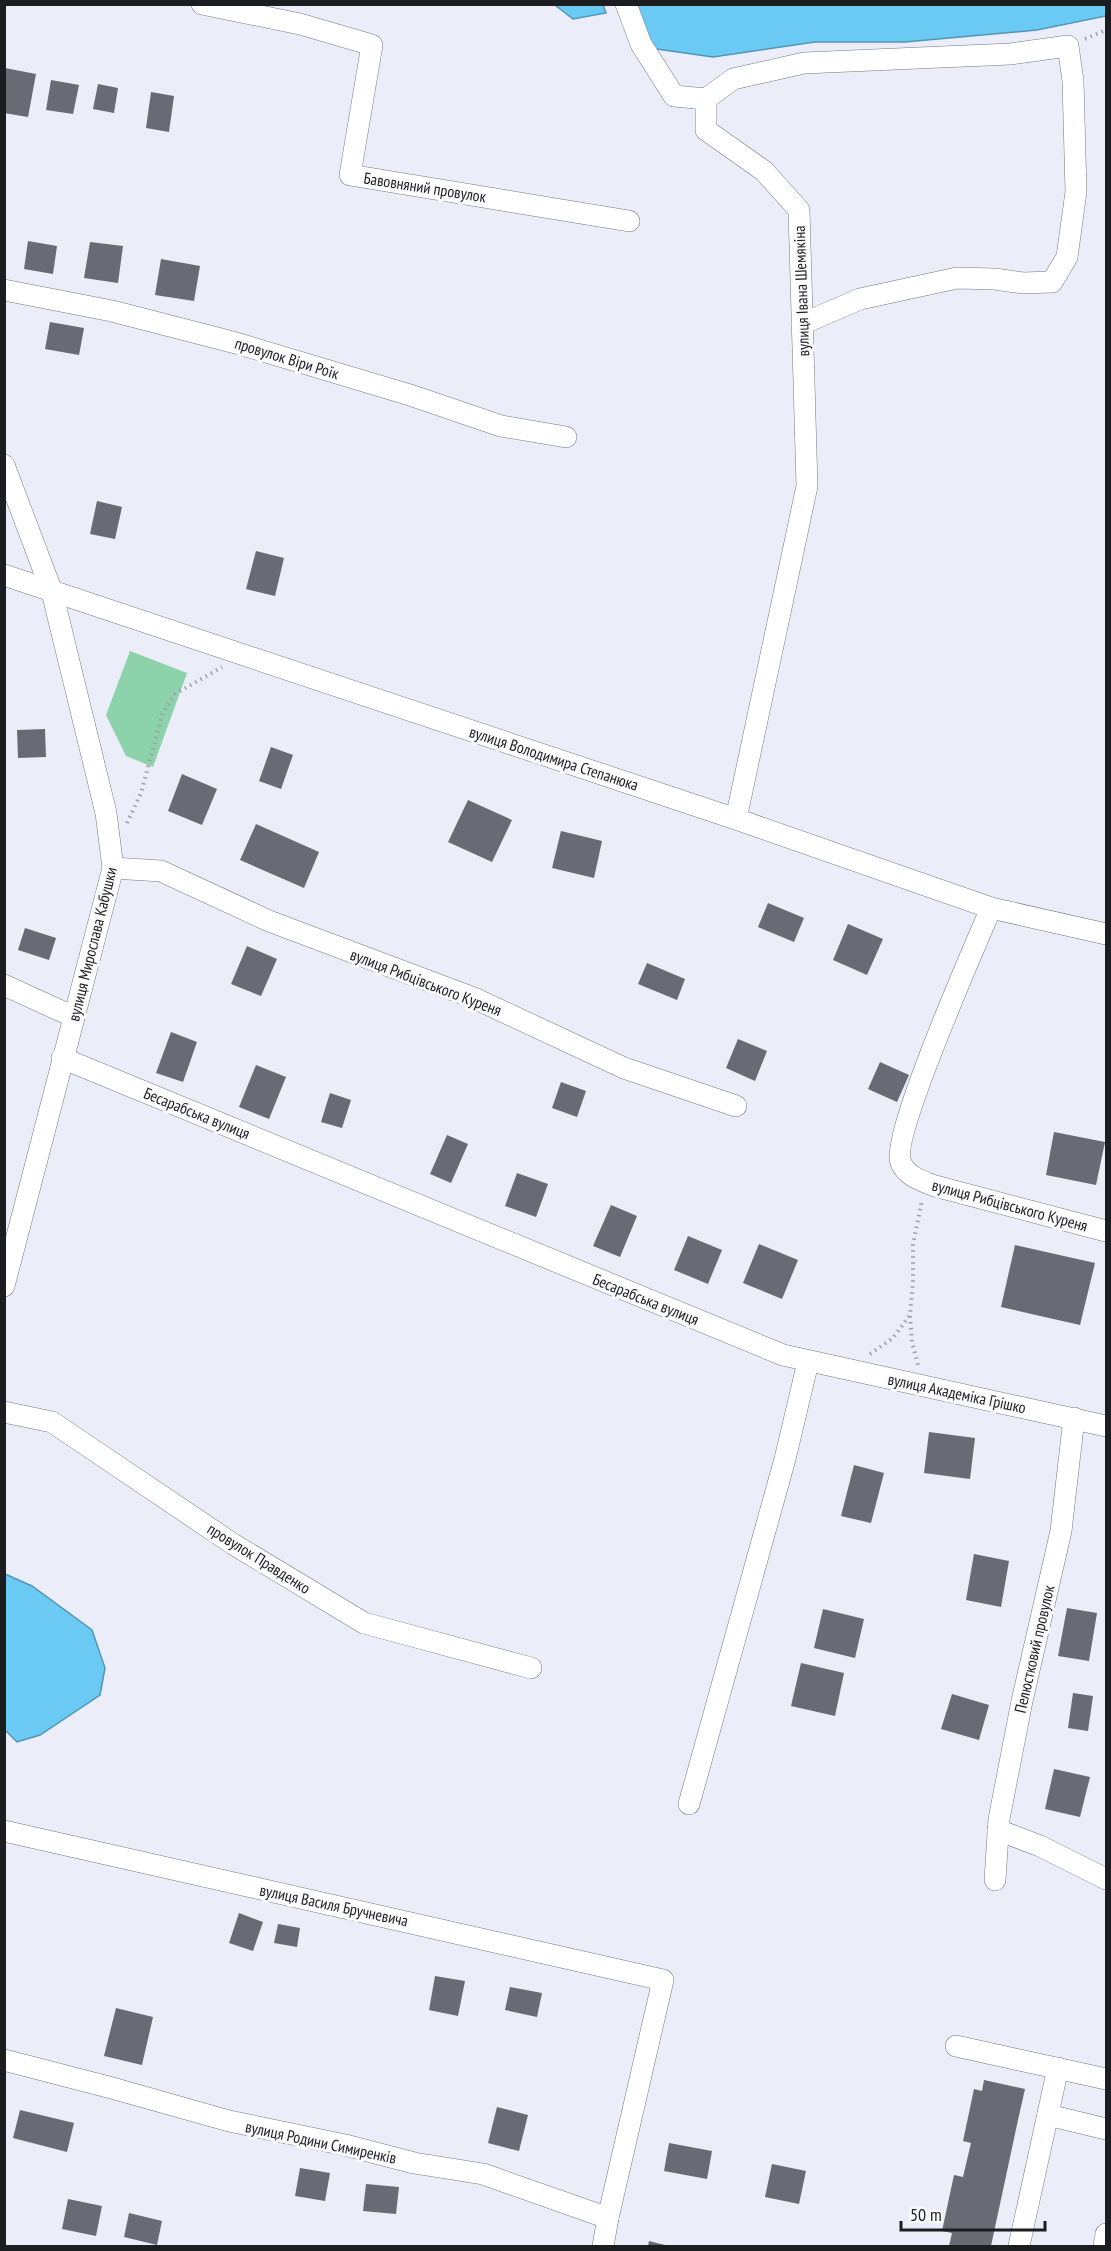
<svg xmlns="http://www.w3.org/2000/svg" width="1111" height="2251" font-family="'PT Sans Narrow',sans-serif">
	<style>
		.green { fill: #8cd2ab }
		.water { fill: #6acaf4; stroke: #5396b4; stroke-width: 1.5 }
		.building { fill: #686b74 }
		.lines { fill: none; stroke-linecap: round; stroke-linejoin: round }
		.minor-casing { stroke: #767983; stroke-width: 22 }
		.path { stroke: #9d9fa7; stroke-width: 4; stroke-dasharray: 1.5 4.5; stroke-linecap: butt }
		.minor { stroke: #fff; stroke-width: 21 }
		.labels { text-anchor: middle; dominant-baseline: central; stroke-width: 6; stroke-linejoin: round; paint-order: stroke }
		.street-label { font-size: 16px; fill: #1c1d20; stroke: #fbfbfe }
	</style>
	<rect width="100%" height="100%" fill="#ebeef9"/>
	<path class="green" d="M 130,651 L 187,673 L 153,767 L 126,756 L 106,715 Z"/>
	<g class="water">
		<path d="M 1106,4 L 1106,16 L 1037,30 L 905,42 L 815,42 L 713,57 L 650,48 L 636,5 Z"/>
		<path d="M 555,5 L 603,5 L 606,13 L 573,19 Z"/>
		<path d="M 5,1574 L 32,1586 L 92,1630 L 105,1668 L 100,1695 L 40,1735 L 17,1742 L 5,1730 Z"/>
	</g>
	<g class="building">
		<path d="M 5,68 L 36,74 L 28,117 L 4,113 Z"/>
		<path d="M 51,80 L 79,85 L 73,114 L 46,110 Z"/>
		<path d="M 98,84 L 118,88 L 114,113 L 93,109 Z"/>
		<path d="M 151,92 L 174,96 L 169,132 L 146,128 Z"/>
		<path d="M 28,241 L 57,246 L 53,274 L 24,269 Z"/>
		<path d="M 90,242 L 123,246 L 118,283 L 84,278 Z"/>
		<path d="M 161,259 L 200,266 L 194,301 L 155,295 Z"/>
		<path d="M 50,322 L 84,328 L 79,355 L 45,349 Z"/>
		<path d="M 97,501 L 122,507 L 115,539 L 90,534 Z"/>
		<path d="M 256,551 L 284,558 L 275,596 L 246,589 Z"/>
		<path d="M 45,729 L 46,757 L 18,758 L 17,730 Z"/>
		<path d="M 271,747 L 293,755 L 281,789 L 259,781 Z"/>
		<path d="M 182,774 L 217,789 L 202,825 L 168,811 Z"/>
		<path d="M 468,800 L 512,820 L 492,862 L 448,842 Z"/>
		<path d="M 256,824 L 319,852 L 304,888 L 240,860 Z"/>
		<path d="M 561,831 L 602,841 L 594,878 L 552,868 Z"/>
		<path d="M 768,903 L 804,918 L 794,942 L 758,927 Z"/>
		<path d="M 848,924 L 883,939 L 867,975 L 833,960 Z"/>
		<path d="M 25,928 L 56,938 L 49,960 L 18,950 Z"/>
		<path d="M 247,946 L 277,959 L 261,996 L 231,984 Z"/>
		<path d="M 647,963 L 685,979 L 677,1000 L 638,984 Z"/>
		<path d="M 171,1032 L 197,1042 L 183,1082 L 156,1073 Z"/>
		<path d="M 738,1039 L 767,1051 L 755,1081 L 726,1068 Z"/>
		<path d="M 880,1062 L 909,1075 L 897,1102 L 868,1089 Z"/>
		<path d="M 256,1065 L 286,1077 L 269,1119 L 239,1107 Z"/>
		<path d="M 561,1082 L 586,1091 L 577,1117 L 552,1108 Z"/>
		<path d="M 330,1093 L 351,1100 L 342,1128 L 321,1122 Z"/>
		<path d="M 1054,1132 L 1105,1142 L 1096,1185 L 1046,1175 Z"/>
		<path d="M 447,1135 L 468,1144 L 451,1183 L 430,1174 Z"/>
		<path d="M 517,1173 L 548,1184 L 536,1217 L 505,1206 Z"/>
		<path d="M 611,1205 L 637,1216 L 620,1257 L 593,1246 Z"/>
		<path d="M 688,1236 L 722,1250 L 708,1284 L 674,1270 Z"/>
		<path d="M 759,1244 L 798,1260 L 782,1299 L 743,1283 Z"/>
		<path d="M 1015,1245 L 1095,1263 L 1080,1325 L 1001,1307 Z"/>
		<path d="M 929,1432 L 975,1438 L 970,1479 L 924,1473 Z"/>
		<path d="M 854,1465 L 884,1473 L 871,1523 L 841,1516 Z"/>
		<path d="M 974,1554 L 1009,1561 L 1001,1607 L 966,1600 Z"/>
		<path d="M 1067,1608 L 1097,1613 L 1089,1661 L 1058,1656 Z"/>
		<path d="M 823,1609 L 864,1619 L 855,1658 L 814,1648 Z"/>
		<path d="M 801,1663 L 844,1673 L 835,1716 L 791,1706 Z"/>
		<path d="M 1073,1693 L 1093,1696 L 1088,1731 L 1068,1728 Z"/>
		<path d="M 952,1694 L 989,1705 L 979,1740 L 941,1729 Z"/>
		<path d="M 1054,1769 L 1090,1777 L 1080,1817 L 1045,1809 Z"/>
		<path d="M 239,1913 L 263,1922 L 253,1951 L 229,1943 Z"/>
		<path d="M 278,1924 L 300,1928 L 297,1947 L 274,1943 Z"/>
		<path d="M 435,1976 L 465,1981 L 458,2016 L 429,2010 Z"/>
		<path d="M 510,1987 L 542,1993 L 537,2017 L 505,2010 Z"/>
		<path d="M 116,2008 L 153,2017 L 142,2065 L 104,2056 Z"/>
		<path d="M 984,2080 L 1025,2089 L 1018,2120 L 991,2246 L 949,2246 L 952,2233 L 942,2231 L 954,2175 L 963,2177 L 971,2143 L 963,2141 L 974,2089 L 982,2091 Z"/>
		<path d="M 497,2107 L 528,2115 L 519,2151 L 488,2143 Z"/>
		<path d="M 20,2110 L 74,2123 L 67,2152 L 13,2138 Z"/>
		<path d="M 669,2143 L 712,2151 L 707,2179 L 664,2171 Z"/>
		<path d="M 772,2164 L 806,2171 L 799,2204 L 765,2197 Z"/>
		<path d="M 300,2168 L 330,2173 L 325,2201 L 295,2196 Z"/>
		<path d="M 366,2184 L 399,2187 L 396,2214 L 363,2211 Z"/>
		<path d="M 68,2199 L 102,2206 L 96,2236 L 62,2229 Z"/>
		<path d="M 129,2213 L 162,2221 L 157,2245 L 124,2237 Z"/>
		<path d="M 649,2241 L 669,2246 L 648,2246 Z"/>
	</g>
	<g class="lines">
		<g class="minor-casing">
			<g id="minor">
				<path d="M 202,4 L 300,24 L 372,45 L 350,175 L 629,221"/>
				<path d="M 626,4 L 641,44 L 674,96 L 706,99"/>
				<path d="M 4,290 L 112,311 L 236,343 L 410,395 L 501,426 L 566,437"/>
				<path d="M 4,465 L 52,592 L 106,813 L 113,868 L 4,1286"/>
				<path d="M 4,575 L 736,819 L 991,908 L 1106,934"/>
				<path d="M 736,819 L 807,486 L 799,210 L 764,171 L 706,130 L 706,99 L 733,79 L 804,63 L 1010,54 L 1068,46 L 1073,81 L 1076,192 L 1067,257 L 1052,282 L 1023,283 L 995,279 L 957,278 L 860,299 L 802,324"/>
				<path d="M 113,868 L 161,871 L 269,921 L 474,998 L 624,1068 L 736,1106"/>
				<path d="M 991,908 C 976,944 890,1137 901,1163 C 907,1177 923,1181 935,1186 L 1106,1231"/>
				<path d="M 4,985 L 74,1017"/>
				<path d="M 62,1058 L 783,1355 L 1106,1426"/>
				<path d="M 4,1412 L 52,1422 L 233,1544 L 364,1623 L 531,1668"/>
				<path d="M 689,1804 L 785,1459 L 808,1362"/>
				<path d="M 998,1830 L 1040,1846 L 1106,1879"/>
				<path d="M 4,1831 L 663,1980 L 608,2218"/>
				<path d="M 995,1880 L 999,1819 L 1022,1701 L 1061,1531 L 1074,1418"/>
				<path d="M 956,2046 L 1106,2079"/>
				<path d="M 4,2060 L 112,2088 L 229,2121 L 345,2145 L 414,2163 L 483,2174 L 608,2218 L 603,2246"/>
				<path d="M 1048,2115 L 1106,2129"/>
				<path d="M 1019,2246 L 1058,2068"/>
				<path d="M 1104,2246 L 1106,2234"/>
			</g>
		</g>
		<g class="path">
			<path d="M 1085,39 L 1106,30"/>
			<path d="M 127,823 L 141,793 L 163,712 L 175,694 L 222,667"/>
			<path d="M 910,1316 L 912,1342 L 918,1365"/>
			<path d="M 870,1354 L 893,1338 L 910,1315 L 913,1281 L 913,1245 L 922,1200"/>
		</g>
		<use href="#minor" class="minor"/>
	</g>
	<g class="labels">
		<g class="street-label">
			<text transform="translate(425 187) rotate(9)">Бавовняний провулок</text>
			<text transform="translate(801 291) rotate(-92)">вулиця Івана Шемякіна</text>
			<text transform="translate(287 358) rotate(17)">провулок Віри Роїк</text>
			<text transform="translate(554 758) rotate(18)">вулиця Володимира Степанюка</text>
			<text transform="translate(92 944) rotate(-76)">вулиця Мирослава Кабушки</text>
			<text transform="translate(426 982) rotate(21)">вулиця Рибцівського Куреня</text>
			<text transform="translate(197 1113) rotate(22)">Бесарабська вулиця</text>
			<text transform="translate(1010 1205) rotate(15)">вулиця Рибцівського Куреня</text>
			<text transform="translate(646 1299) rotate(22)">Бесарабська вулиця</text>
			<text transform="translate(957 1393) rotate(12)">вулиця Академіка Грішко</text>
			<text transform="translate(259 1558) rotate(32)">провулок Правденко</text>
			<text transform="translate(1034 1649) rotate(-77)">Пелюстковий провулок</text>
			<text transform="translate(334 1905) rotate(12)">вулиця Василя Бручневича</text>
			<text transform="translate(321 2142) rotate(12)">вулиця Родини Симиренків</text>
		</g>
	</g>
	<rect width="1111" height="2251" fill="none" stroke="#1c1d20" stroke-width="12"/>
	<path d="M901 2221v9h144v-9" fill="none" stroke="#1c1d20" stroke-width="3"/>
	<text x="910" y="2221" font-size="18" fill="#1c1d20" stroke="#fbfbfe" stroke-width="4.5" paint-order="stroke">50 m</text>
</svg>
